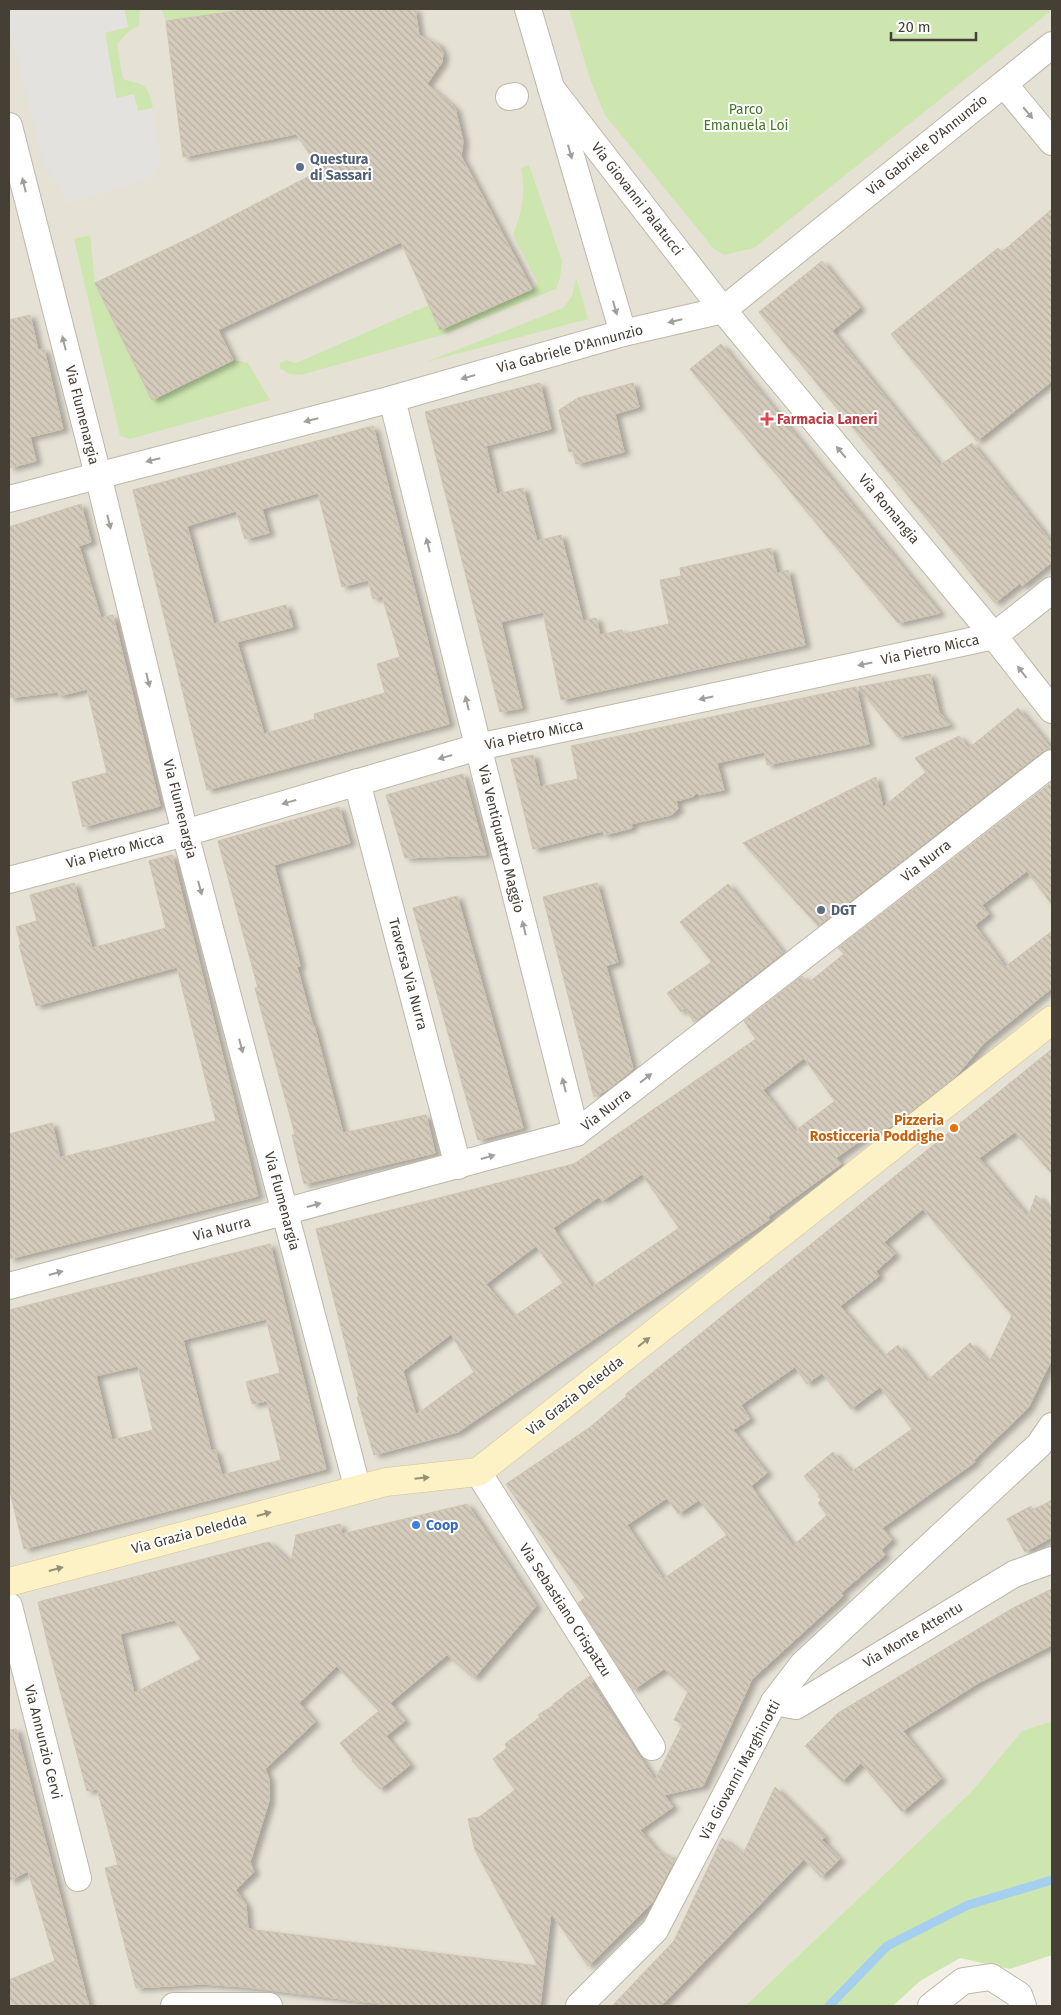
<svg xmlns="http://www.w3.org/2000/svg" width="1061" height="2015" font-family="'Fira Sans',sans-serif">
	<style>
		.residential { fill: #e6e1d5 }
		.green { fill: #cde6b0 }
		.parking { fill: #e4e2de }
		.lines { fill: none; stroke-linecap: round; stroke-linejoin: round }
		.stream { stroke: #a4cfee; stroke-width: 9 }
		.building { fill: url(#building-back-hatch); stroke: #cfc3af; fill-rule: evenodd; filter: url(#shadow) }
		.street-casing { stroke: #beb7a9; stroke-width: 28 }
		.secondary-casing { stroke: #d2c397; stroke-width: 29 }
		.street { stroke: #fff; stroke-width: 26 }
		.secondary { stroke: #fdf1c6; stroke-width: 28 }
		.oneway { fill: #a29f9a }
		.oneway2 { fill: #988f77 }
		.service-dot { fill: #5c6f8a; stroke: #fff; stroke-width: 2 }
		.health-dot { fill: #e0444e; stroke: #fff; stroke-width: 2 }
		.food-dot { fill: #e8710a; stroke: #fff; stroke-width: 2 }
		.shop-dot { fill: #3f7fe0; stroke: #fff; stroke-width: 2 }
		.labels { text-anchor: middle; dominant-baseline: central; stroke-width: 4; stroke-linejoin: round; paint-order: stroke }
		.park-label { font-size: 14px; fill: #46762a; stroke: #fff }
		.street-label { font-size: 14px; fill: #453f36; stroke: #fff }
		.service-label { font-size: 14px; font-weight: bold; fill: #4e5e75; stroke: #fff; text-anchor: start }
		.health-label { font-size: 14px; font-weight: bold; fill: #be3a42; stroke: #fff; text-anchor: start }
		.food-label { font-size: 14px; font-weight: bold; fill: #c56008; stroke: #fff; text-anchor: end }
		.shop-label { font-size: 14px; font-weight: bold; fill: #366cbe; stroke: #fff; text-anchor: start }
	</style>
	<defs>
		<pattern id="building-back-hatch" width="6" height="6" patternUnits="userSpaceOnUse" patternTransform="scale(1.25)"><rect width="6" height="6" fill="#d4cbbc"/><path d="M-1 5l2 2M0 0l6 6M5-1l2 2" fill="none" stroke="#b7afa2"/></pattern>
		<filter id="shadow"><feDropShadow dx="5.5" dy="3" stdDeviation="2.5" flood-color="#0004"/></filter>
	</defs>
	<rect width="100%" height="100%" fill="#f3efe6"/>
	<path class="residential" d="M 9,9 L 1052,9 L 1052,1721 L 1022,1732 L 971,1792 L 745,2006 L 9,2006 Z"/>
	<g class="green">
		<path d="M 124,9 L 140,9 L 139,25 L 127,33 L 117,44 L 123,79 C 147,86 147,83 153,108 L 138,112 L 116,98 L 105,32 L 128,27 Z"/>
		<path d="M 161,9 L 250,9 L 166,21 Z"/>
		<path d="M 569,9 L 1052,9 L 1052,10 L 754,248 L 724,255 L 714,249 L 605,115 L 590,79 Z"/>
		<path d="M 529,165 L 562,261 L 560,278 L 556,289 L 442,335 L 301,375 L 290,374 L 280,369 L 280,363 L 287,360 L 296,363 L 429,305 L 440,330 L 532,289 L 538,283 L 513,235 C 522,210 526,195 521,168 Z"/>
		<path d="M 90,235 L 95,283 L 152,399 L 233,360 L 248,363 L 270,400 L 130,439 L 120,436 L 74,239 Z"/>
		<path d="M 576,277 L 588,319 L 426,362 L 563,308 L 572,296 Z"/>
		<path d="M 1052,1721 L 1052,1955 L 1010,1969 L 960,1958 L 920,1981 L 893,2006 L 745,2006 L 971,1792 L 1022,1731 Z"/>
	</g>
	<path class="parking" d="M 9,9 L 104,9 L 105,10 L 124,9 L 128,27 L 105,33 L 116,98 L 134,94 L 138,111 L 153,108 L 159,147 L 159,167 L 149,179 L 65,204 L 62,189 L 44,165 L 9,27 Z"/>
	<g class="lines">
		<path class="stream" d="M 829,2006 L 887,1946 L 968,1905 L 1052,1880"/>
	</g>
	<g class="building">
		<path d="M 250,9 L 415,9 L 419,35 L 438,44 L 443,53 L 442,62 L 427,84 L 455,108 L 463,141 L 461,156 L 532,289 L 440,330 L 401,242 L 218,330 L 233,360 L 152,400 L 95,283 L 196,235 L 321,170 L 296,134 L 183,157 L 166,21 Z"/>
		<path d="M 1052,209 L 1052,381 L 977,441 L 891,334 L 998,248 L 1002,252 Z"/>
		<path d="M 822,261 L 860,308 L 832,331 L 940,465 L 972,443 L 1052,543 L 1052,562 L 1022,586 L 1020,583 L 995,603 L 759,312 Z"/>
		<path d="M 30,315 L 38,350 L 44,349 L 63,429 L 30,437 L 36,461 L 9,468 L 9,320 Z"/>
		<path d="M 721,344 L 940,613 L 898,623 L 690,369 Z"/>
		<path d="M 540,383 L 551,429 L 486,446 L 497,494 L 523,488 L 537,541 L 561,535 L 583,621 L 596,618 L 600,635 L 622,630 L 623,634 L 669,624 L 660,580 L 681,576 L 680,568 L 771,548 L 777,574 L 788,570 L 805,645 L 561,700 L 543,612 L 501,622 L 522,708 L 500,712 L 425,412 Z"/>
		<path d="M 633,383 L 639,407 L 615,414 L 624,452 L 576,464 L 573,451 L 569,452 L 559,410 L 578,398 Z"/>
		<path d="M 373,426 L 449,724 L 207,790 L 133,490 ZM 318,493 L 342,587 L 368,580 L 373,599 L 382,596 L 400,657 L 377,664 L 385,693 L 314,714 L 315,719 L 264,734 L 237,642 L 293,627 L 286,605 L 214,624 L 187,526 L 236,511 L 245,539 L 269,533 L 262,509 Z"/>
		<path d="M 81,504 L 91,542 L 79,546 L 101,618 L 113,615 L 160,806 L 83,827 L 72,782 L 107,773 L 87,689 L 59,696 L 58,692 L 9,698 L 9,527 Z"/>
		<path d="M 930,674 L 939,712 L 950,725 L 898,737 L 858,687 Z"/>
		<path d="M 856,687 L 869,744 L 767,765 L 764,752 L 717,763 L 724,790 L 699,795 L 697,793 L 692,797 L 676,801 L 678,809 L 671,815 L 631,824 L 632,828 L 604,835 L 603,831 L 533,849 L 511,759 L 533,755 L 540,787 L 578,779 L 571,746 Z"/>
		<path d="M 1018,708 L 1051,748 L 1043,751 L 818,926 L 743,843 L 876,777 L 883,807 L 926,772 L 915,758 L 959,736 L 969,748 Z"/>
		<path d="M 463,774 L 486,855 L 405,858 L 386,795 Z"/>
		<path d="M 1052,782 L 1052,905 L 1027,871 L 982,905 L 989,914 L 975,925 L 1005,967 L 1052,931 L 1052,988 L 984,1043 L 956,1076 L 895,1124 L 879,1132 L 877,1129 L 836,1158 L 841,1164 L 768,1217 L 770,1219 L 458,1432 L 374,1455 L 357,1397 L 359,1397 L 316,1229 L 574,1164 L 756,1039 L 744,1021 L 802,976 L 808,983 L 844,954 L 838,948 ZM 804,1058 L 835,1101 L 795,1131 L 763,1090 ZM 642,1174 L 679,1228 L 592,1287 L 553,1228 L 599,1197 L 602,1201 ZM 536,1246 L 563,1283 L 513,1317 L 486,1284 ZM 451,1334 L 474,1372 L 416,1415 L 403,1371 Z"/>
		<path d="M 339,807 L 350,843 L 274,865 L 300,966 L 297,967 L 313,1026 L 314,1025 L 343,1133 L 426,1115 L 435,1153 L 304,1184 L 292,1135 L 295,1134 L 255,988 L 258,988 L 218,841 Z"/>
		<path d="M 172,855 L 258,1196 L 9,1259 L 9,1134 L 52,1123 L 60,1158 L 89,1150 L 89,1152 L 216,1121 L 177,967 L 36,1006 L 19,945 L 21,945 L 16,927 L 37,921 L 30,895 L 74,883 L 92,948 L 166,928 L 149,861 Z"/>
		<path d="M 597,883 L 618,962 L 606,966 L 633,1069 L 610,1088 L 594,1097 L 543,897 Z"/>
		<path d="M 728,884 L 783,953 L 694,1022 L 685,1008 L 681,1012 L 667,993 L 712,962 L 680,922 Z"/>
		<path d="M 457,896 L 523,1128 L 478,1140 L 413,908 Z"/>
		<path d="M 1052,1049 L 1052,1174 L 1015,1132 L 979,1158 L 1028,1217 L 1036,1195 L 1052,1212 L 1052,1359 L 1028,1408 L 974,1460 L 975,1462 L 882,1528 L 892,1540 L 881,1550 L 885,1555 L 841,1593 L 843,1596 L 752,1679 L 703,1786 L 664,1795 L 673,1807 L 640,1830 L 657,1851 L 675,1859 L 652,1903 L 588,1966 L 551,1913 L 540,2006 L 398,2006 L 246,1987 L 202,1984 L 136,1988 L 105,1868 L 118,1865 L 97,1789 L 87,1791 L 48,1645 L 38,1602 L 269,1542 L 291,1563 L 296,1535 L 340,1524 L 342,1534 L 467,1504 L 536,1606 L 474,1678 L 447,1655 L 390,1703 L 405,1721 L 386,1736 L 410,1765 L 380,1789 L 352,1761 L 353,1759 L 340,1743 L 379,1711 L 337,1666 L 299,1703 L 315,1722 L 265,1769 L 269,1779 L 269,1801 L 250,1862 L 254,1872 L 236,1890 L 246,1905 L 248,1929 L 538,1966 L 475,1850 L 468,1819 L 479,1817 L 515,1790 L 493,1759 L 507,1748 L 505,1744 L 540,1717 L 538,1715 L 554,1705 L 553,1704 L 564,1696 L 564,1695 L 590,1676 L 593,1682 L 589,1680 L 655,1780 L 683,1724 L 674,1720 L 688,1692 L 664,1669 L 633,1690 L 578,1603 L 585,1598 L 506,1484 L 589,1428 L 627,1396 L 626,1394 ZM 923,1209 L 1012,1315 L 989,1363 L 970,1343 L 927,1381 L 898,1345 L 883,1357 L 840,1306 L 879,1276 L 876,1271 L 895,1254 L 884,1242 ZM 795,1367 L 807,1384 L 822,1373 L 851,1409 L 880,1387 L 912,1429 L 851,1472 L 833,1452 L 804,1476 L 820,1495 L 818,1496 L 821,1500 L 818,1503 L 827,1515 L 793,1546 L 751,1486 L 767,1473 L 733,1430 L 750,1419 L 741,1405 ZM 667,1498 L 678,1514 L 699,1500 L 727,1535 L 663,1579 L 627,1525 ZM 175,1620 L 201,1659 L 134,1693 L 120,1634 Z"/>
		<path d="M 270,1244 L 326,1469 L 24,1549 L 9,1488 L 9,1310 ZM 266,1319 L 280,1373 L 246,1382 L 252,1404 L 267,1401 L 281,1460 L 222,1475 L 215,1450 L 211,1451 L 183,1340 ZM 138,1366 L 153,1430 L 112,1440 L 96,1376 Z"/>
		<path d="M 1052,1500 L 1052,1537 L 1025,1552 L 1007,1519 L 1031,1506 L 1033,1510 Z"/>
		<path d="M 1052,1589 L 1052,1645 L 980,1682 L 903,1731 L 941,1779 L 902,1812 L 861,1763 L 842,1782 L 805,1746 L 838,1713 L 1013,1608 Z"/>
		<path d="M 16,1729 L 75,1953 L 89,2006 L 9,2006 L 9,1980 L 55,1961 L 28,1871 L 9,1881 L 9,1730 Z"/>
		<path d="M 775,1787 L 825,1837 L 822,1840 L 840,1859 L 821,1877 L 804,1859 L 661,2006 L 612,2006 L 674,1941 L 722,1838 L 743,1854 Z"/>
	</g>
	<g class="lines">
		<g class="street-casing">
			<g id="street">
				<path d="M 528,9 L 623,333"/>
				<path d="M 1004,84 L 1052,142"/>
				<path d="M 551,88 L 723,310 L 994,636 L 1052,710"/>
				<path d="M 509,97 L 515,96"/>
				<path d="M 9,126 L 98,475 L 185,833 L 358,1490"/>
				<path d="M 392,399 L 483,766 L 576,1133"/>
				<path d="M 9,499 L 392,399 L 623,333 L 723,310 L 1052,45"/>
				<path d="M 357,782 L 458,1166"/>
				<path d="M 9,880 L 185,833 L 478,747 L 994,636 L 1052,590"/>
				<path d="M 9,1286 L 576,1133 L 1052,763"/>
				<path d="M 478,1472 L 652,1747"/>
				<path d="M 9,1606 L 78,1878"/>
				<path d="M 774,1702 L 796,1706 L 1014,1574 L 1052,1560"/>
				<path d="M 174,2006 L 269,2006"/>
				<path d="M 579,2006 L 655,1930 L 774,1702 L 803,1664 L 1039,1445 L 1052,1426"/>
				<path d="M 931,2006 L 963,1981 L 991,1977 L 1019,1995 L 1023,2006"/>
			</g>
		</g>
		<g class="secondary-casing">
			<path id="secondary" d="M 9,1582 L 386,1482 L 478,1472 L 1052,1020"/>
		</g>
		<use href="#street" class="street"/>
		<use href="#secondary" class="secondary"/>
	</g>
	<defs><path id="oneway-solid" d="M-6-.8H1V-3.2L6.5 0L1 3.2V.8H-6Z" transform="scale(1.25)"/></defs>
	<g class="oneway">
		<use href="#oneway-solid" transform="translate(1028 113) rotate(50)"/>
		<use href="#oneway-solid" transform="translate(570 152) rotate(74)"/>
		<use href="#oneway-solid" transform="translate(24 185) rotate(-104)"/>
		<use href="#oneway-solid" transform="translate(615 308) rotate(74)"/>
		<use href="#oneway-solid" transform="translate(675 321) rotate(167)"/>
		<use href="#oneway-solid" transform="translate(64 343) rotate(-104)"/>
		<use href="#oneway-solid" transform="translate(468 377) rotate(164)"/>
		<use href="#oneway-solid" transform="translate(311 420) rotate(166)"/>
		<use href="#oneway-solid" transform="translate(841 452) rotate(-130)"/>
		<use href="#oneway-solid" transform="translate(153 460) rotate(166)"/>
		<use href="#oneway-solid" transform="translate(109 522) rotate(76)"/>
		<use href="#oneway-solid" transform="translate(428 545) rotate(-104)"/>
		<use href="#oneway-solid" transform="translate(865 664) rotate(168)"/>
		<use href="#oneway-solid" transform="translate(1022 672) rotate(-128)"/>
		<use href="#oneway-solid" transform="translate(148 680) rotate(76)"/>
		<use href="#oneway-solid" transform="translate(706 698) rotate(168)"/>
		<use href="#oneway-solid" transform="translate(467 703) rotate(-104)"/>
		<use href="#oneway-solid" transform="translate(445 757) rotate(164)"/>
		<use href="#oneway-solid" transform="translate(289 802) rotate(164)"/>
		<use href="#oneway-solid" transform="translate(200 888) rotate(75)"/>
		<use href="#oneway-solid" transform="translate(524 928) rotate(-104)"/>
		<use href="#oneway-solid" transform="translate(241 1046) rotate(75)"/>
		<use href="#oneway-solid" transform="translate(646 1078) rotate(-38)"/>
		<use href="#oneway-solid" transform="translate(564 1085) rotate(-104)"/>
		<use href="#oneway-solid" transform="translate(488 1157) rotate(-16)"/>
		<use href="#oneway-solid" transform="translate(314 1205) rotate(-15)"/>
		<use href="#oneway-solid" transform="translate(56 1273) rotate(-15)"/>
	</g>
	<g class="oneway2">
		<use href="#oneway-solid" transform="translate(644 1342) rotate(-38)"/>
		<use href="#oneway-solid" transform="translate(422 1478) rotate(-6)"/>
		<use href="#oneway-solid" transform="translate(264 1514) rotate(-15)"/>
		<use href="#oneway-solid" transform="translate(56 1569) rotate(-15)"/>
	</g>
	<g class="service-dot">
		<circle cx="300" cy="167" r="5"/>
		<circle cx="821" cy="910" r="5"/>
	</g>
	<path class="health-dot" d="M764.5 411.5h5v5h5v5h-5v5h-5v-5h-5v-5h5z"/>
	<circle class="food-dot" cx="954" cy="1128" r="5"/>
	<circle class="shop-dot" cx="416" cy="1525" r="5"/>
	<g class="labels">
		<g class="park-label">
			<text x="746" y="109">Parco<tspan x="746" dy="16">Emanuela Loi</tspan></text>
		</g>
		<g class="street-label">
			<text transform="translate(927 145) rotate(-39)">Via Gabriele D'Annunzio</text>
			<text transform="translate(637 199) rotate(52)">Via Giovanni Palatucci</text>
			<text transform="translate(570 349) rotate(-15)">Via Gabriele D'Annunzio</text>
			<text transform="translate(82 415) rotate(76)">Via Flumenargia</text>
			<text transform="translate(889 509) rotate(50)">Via Romangia</text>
			<text transform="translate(930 650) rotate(-12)">Via Pietro Micca</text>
			<text transform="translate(534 735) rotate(-12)">Via Pietro Micca</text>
			<text transform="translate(180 809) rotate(76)">Via Flumenargia</text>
			<text transform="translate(501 839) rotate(76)">Via Ventiquattro Maggio</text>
			<text transform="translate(115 851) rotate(-15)">Via Pietro Micca</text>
			<text transform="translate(926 861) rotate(-38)">Via Nurra</text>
			<text transform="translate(408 974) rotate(75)">Traversa Via Nurra</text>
			<text transform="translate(606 1110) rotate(-38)">Via Nurra</text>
			<text transform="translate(282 1201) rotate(75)">Via Flumenargia</text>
			<text transform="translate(222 1229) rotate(-15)">Via Nurra</text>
			<text transform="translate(575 1396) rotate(-38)">Via Grazia Deledda</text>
			<text transform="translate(189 1534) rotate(-15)">Via Grazia Deledda</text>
			<text transform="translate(565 1610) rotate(57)">Via Sebastiano Crispatzu</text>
			<text transform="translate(913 1635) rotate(-31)">Via Monte Attentu</text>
			<text transform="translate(43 1742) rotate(76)">Via Annunzio Cervi</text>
			<text transform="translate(740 1770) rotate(-62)">Via Giovanni Marghinotti</text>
		</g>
		<g class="service-label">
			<text x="310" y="159">Questura<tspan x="310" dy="16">di Sassari</tspan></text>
			<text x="831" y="910">DGT</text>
		</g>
		<g class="health-label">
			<text x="777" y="419">Farmacia Laneri</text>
		</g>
		<g class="food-label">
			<text x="944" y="1120">Pizzeria<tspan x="944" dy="16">Rosticceria Poddighe</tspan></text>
		</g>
		<g class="shop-label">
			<text x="426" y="1525">Coop</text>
		</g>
	</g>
	<rect width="1061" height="2015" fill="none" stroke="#453f36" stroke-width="20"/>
	<path d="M891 32v8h85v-8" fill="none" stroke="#453f36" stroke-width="2.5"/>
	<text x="898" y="32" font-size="15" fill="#453f36" stroke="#ffffff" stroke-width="4" paint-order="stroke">20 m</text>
</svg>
